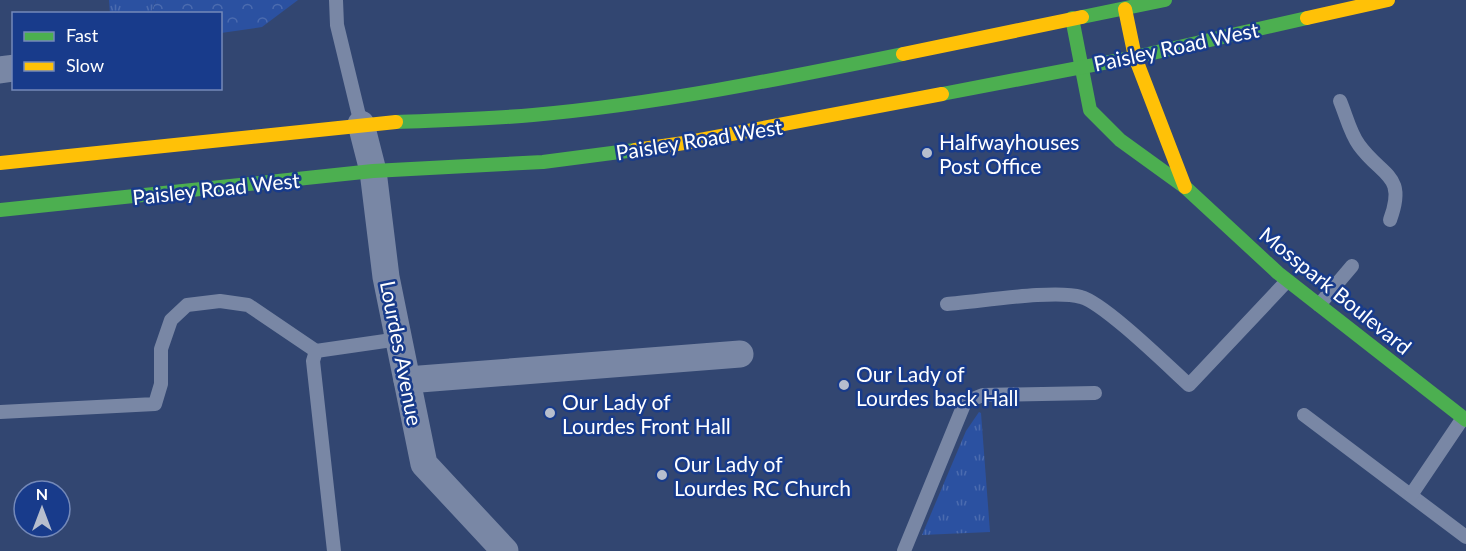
<svg xmlns="http://www.w3.org/2000/svg" width="1466" height="551" font-family="Lato,sans-serif">
	<style>
		.grass { fill: url(#grass-tufts) }
		.forest { fill: url(#forest-crowns) }
		.lines { fill: none; stroke-linecap: round; stroke-linejoin: round }
		.lane { stroke: #7987a5; stroke-width: 14 }
		.street { stroke: #7987a5; stroke-width: 27 }
		.fast { stroke: #4caf50; stroke-width: 14 }
		.slow { stroke: #ffc107; stroke-width: 14 }
		.poi-dot { fill: #b7becd; stroke: #183b8b; stroke-width: 2 }
		.labels { text-anchor: middle; dominant-baseline: central; stroke-width: 5; stroke-linejoin: round; paint-order: stroke }
		.street-label { font-size: 21px; fill: #fff; stroke: #183b8b }
		.poi-label { font-size: 21px; fill: #fff; stroke: #183b8b; text-anchor: start }
	</style>
	<defs>
		<pattern id="grass-tufts" width="24" height="20" patternUnits="userSpaceOnUse" patternTransform="scale(1.5)"><rect width="24" height="20" fill="#2b51a1"/><path d="M3 7l-1-3M5 7V3M7 7l1-3M15 17l-1-3M17 17v-4M19 17l1-3" fill="none" stroke="#4b6baf"/></pattern>
		<pattern id="forest-crowns" width="20" height="18" patternUnits="userSpaceOnUse" patternTransform="scale(1.5)"><rect width="20" height="18" fill="#2b51a1"/><path d="M2 6a3 3 0 1 1 6 0M12 15a3 3 0 1 1 6 0" fill="none" stroke="#4b6baf"/></pattern>
	</defs>
	<rect width="100%" height="100%" fill="#324671"/>
	<g class="grass">
		<path d="M 109,0 L 156,0 L 151,13 L 110,14 Z"/>
		<path d="M 979,412 L 981,413 L 990,532 L 922,535 L 966,431 Z"/>
	</g>
	<path class="forest" d="M 156,0 L 298,0 L 262,27 L 221,33 L 220,14 L 151,13 Z"/>
	<g class="lines">
		<g class="lane">
			<path d="M 336,0 L 337,25 L 361,124"/>
			<path d="M 1340,101 C 1346,115 1350,133 1359,145 C 1382,177 1407,174 1390,220"/>
			<path d="M 947,304 C 978,302 1054,289 1081,297 C 1104,303 1168,366 1189,385 L 1287,281"/>
			<path d="M 1319,305 L 1352,266"/>
			<path d="M 0,412 L 155,404 L 161,384 L 161,349 L 171,320 L 187,305 L 220,301 L 248,305 L 316,351"/>
			<path d="M 1304,415 L 1466,537"/>
			<path d="M 1411,495 L 1463,418"/>
			<path d="M 334,551 L 313,361 L 316,351 L 399,339"/>
			<path d="M 904,551 L 965,402 L 983,395 L 1095,393"/>
		</g>
		<g class="street">
			<path d="M 0,70 L 14,68"/>
			<path d="M 361,124 L 373,171 L 386,277 L 424,464 L 505,551"/>
			<path d="M 407,380 L 740,354"/>
		</g>
		<g class="fast">
			<path d="M 1082,17 L 1165,0"/>
			<path d="M 1072,18 L 1090,110 L 1120,140 L 1185,187 L 1278,273 L 1466,420"/>
			<path d="M 942,94 L 1135,57 L 1307,18"/>
			<path d="M 396,122 C 442,120 488,119 533,115 C 658,104 780,79 903,54"/>
			<path d="M 0,210 L 373,171 L 543,162 L 635,150"/>
		</g>
		<g class="slow">
			<path d="M 1125,9 L 1135,57 L 1185,187"/>
			<path d="M 1307,18 L 1388,0"/>
			<path d="M 903,54 L 1082,17"/>
			<path d="M 635,150 L 684,143 L 942,94"/>
			<path d="M 0,163 L 396,122"/>
		</g>
	</g>
	<g class="poi-dot">
		<circle cx="927" cy="153" r="6"/>
		<circle cx="844" cy="385" r="6"/>
		<circle cx="550" cy="413" r="6"/>
		<circle cx="662" cy="475" r="6"/>
	</g>
	<g class="labels">
		<g class="street-label">
			<text transform="translate(1176 46) rotate(-12)">Paisley Road West</text>
			<text transform="translate(699 139) rotate(-9)">Paisley Road West</text>
			<text transform="translate(216 188) rotate(-6)">Paisley Road West</text>
			<text transform="translate(1336 290) rotate(39)">Mosspark Boulevard</text>
			<text transform="translate(402 353) rotate(79)">Lourdes Avenue</text>
		</g>
		<g class="poi-label">
			<text x="939" y="141">Halfwayhouses<tspan x="939" dy="24">Post Office</tspan></text>
			<text x="856" y="373">Our Lady of<tspan x="856" dy="24">Lourdes back Hall</tspan></text>
			<text x="562" y="401">Our Lady of<tspan x="562" dy="24">Lourdes Front Hall</tspan></text>
			<text x="674" y="463">Our Lady of<tspan x="674" dy="24">Lourdes RC Church</tspan></text>
		</g>
	</g>
	<rect x="12" y="12" width="210" height="78" fill="#183b8b" stroke="#7489b9" stroke-width="1.5"/>
	<rect x="24" y="32" width="30" height="9" fill="#4caf50" stroke="#7489b9" stroke-width="1.5"/>
	<text x="66" y="42" font-size="18" fill="#ffffff">Fast</text>
	<rect x="24" y="62" width="30" height="9" fill="#ffc107" stroke="#7489b9" stroke-width="1.5"/>
	<text x="66" y="72" font-size="18" fill="#ffffff">Slow</text>
	<g transform="translate(42 509)"><circle r="28" fill="#183b8b" stroke="#7489b9" stroke-width="1.5"/>
	<path d="M0-4.5L10 22L0 15L-10 22Z" fill="#b7becd"/>
	<text y="-9" font-size="16" font-weight="bold" text-anchor="middle" fill="#ffffff">N</text>
	</g>
</svg>
